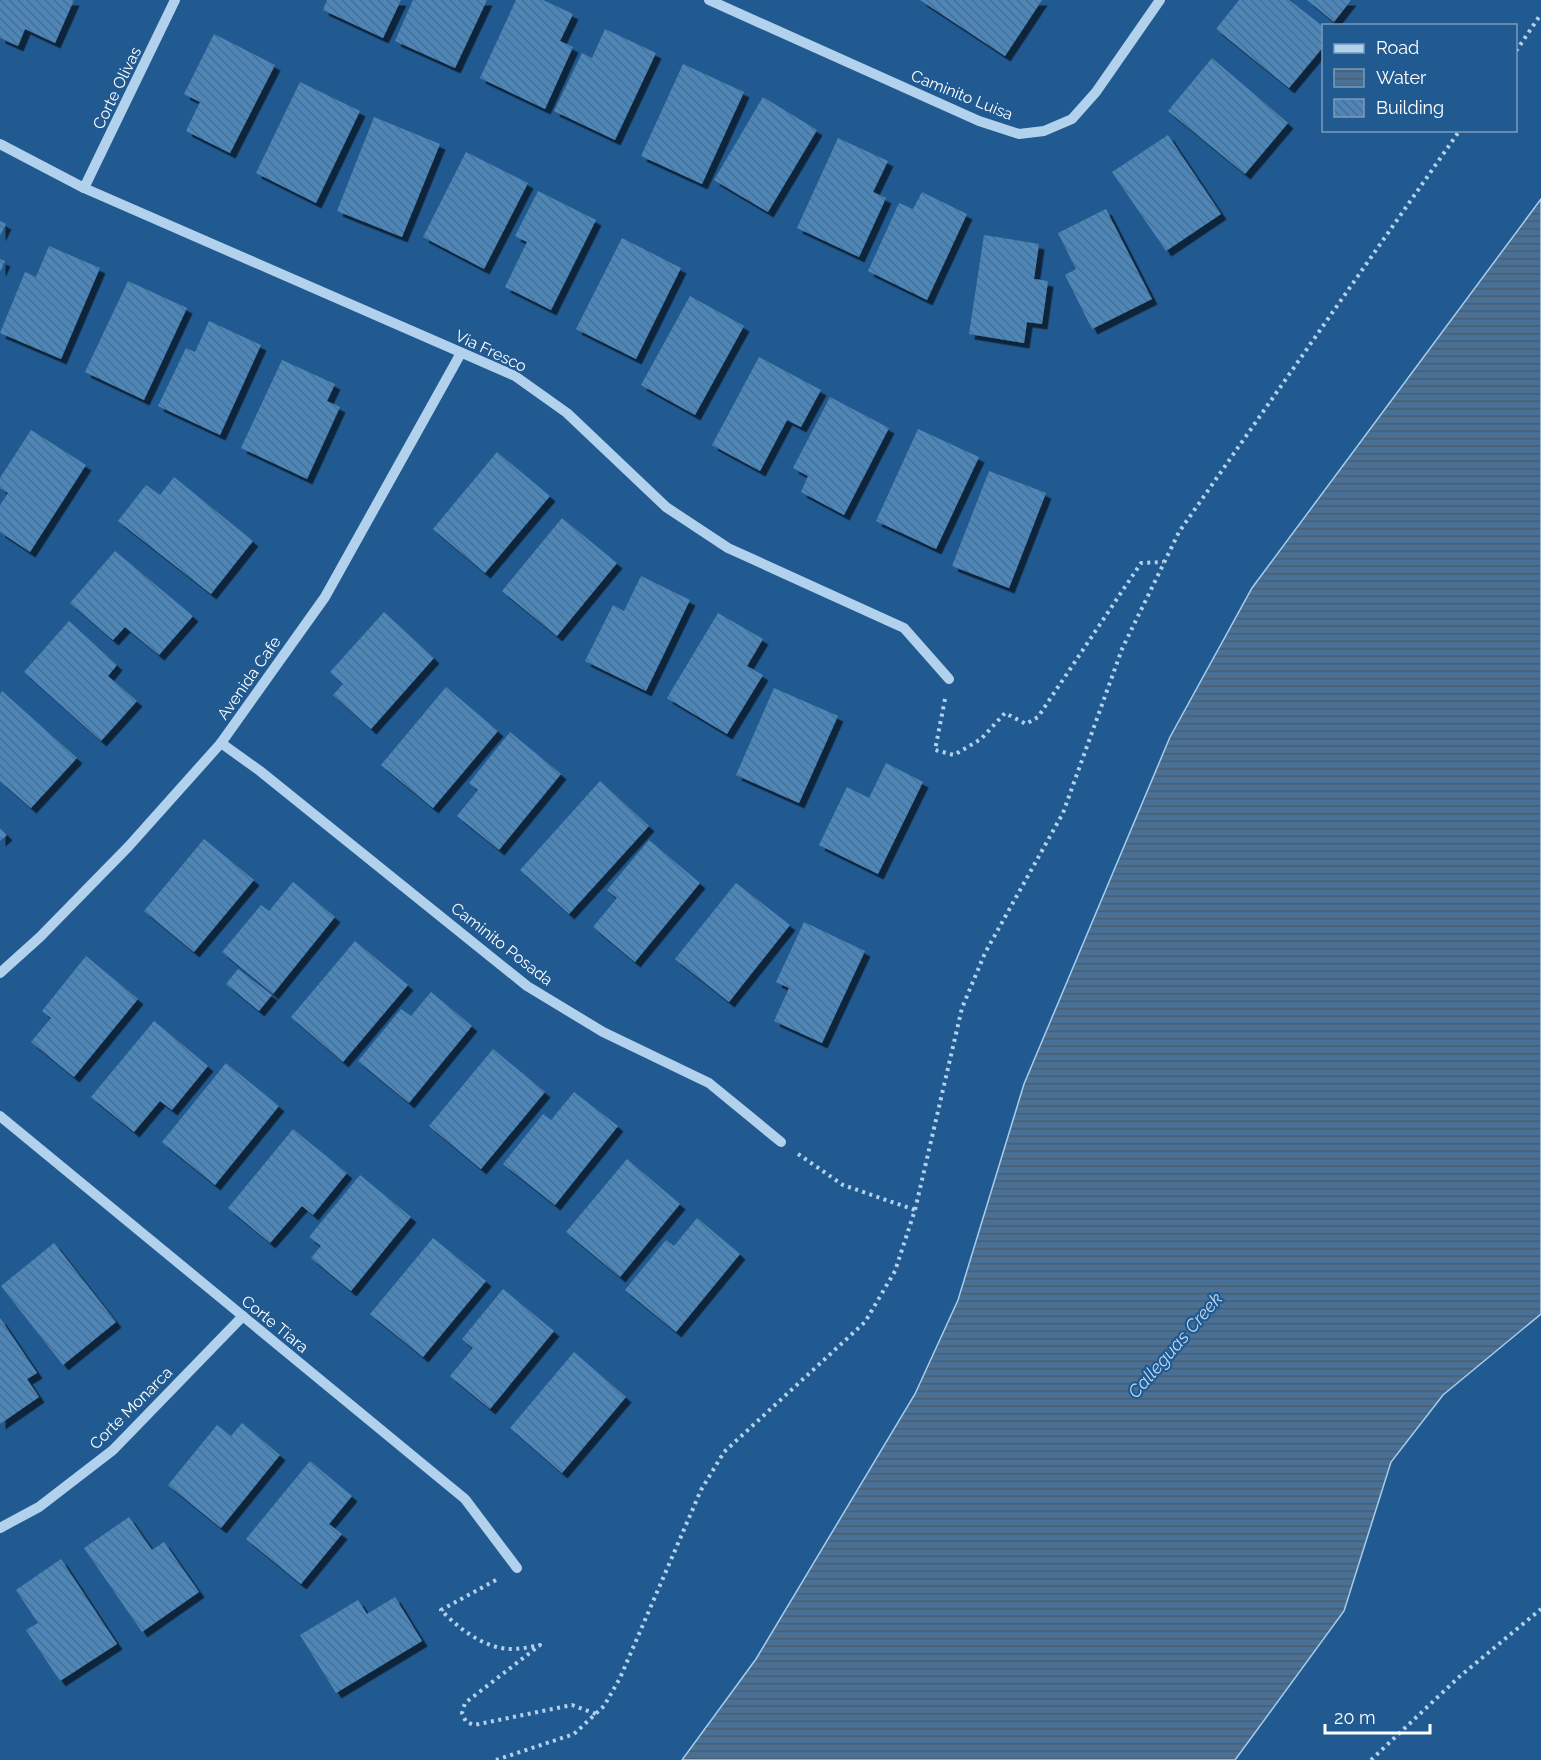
<svg xmlns="http://www.w3.org/2000/svg" width="1541" height="1760" font-family="Raleway,sans-serif">
	<style>
		.water { fill: url(#water-rules); stroke: #a6cdee; stroke-width: 1.5 }
		.building { fill: url(#building-back-hatch); filter: url(#shadow) }
		.lines { fill: none; stroke-linecap: round; stroke-linejoin: round }
		.path { stroke: #b2d1ed; stroke-width: 4; stroke-dasharray: 3 4.5; stroke-linecap: butt }
		.minor { stroke: #b2d1ed; stroke-width: 10 }
		.labels { text-anchor: middle; dominant-baseline: central; stroke-width: 4.5; stroke-linejoin: round; paint-order: stroke }
		.street-label { font-size: 16px; fill: #fff; stroke: #215a91 }
		.water-label { font-size: 18px; font-style: italic; fill: #bedbf4; stroke: #215a91 }
	</style>
	<defs>
		<pattern id="water-rules" width="6" height="5" patternUnits="userSpaceOnUse" patternTransform="scale(1.5)"><rect width="6" height="5" fill="#497198"/><path d="M0 2.5h6" fill="none" stroke="#4b5b6a"/></pattern>
		<pattern id="building-back-hatch" width="6" height="6" patternUnits="userSpaceOnUse" patternTransform="scale(1.5)"><rect width="6" height="6" fill="#4e86b9"/><path d="M-1 5l2 2M0 0l6 6M5-1l2 2" fill="none" stroke="#4d6f8d"/></pattern>
		<filter id="shadow"><feDropShadow dx="5.5" dy="5.5" stdDeviation="0" flood-color="#0009"/></filter>
	</defs>
	<rect width="100%" height="100%" fill="#215a91"/>
	<path class="water" d="M 1541,199 L 1541,1314 L 1443,1395 L 1391,1462 L 1344,1611 L 1235,1760 L 682,1760 L 756,1659 L 915,1394 L 958,1300 L 1024,1084 L 1170,737 L 1252,588 Z"/>
	<g class="building">
		<path d="M 0,0 L 74,0 L 55,43 L 25,29 L 18,46 L 0,38 Z"/>
		<path d="M 327,0 L 401,0 L 383,38 L 323,10 Z"/>
		<path d="M 413,0 L 487,0 L 455,68 L 395,41 Z"/>
		<path d="M 516,0 L 543,0 L 573,14 L 560,41 L 573,47 L 545,109 L 480,78 Z"/>
		<path d="M 920,0 L 1042,0 L 1005,56 Z"/>
		<path d="M 1239,0 L 1289,0 L 1324,27 L 1324,46 L 1289,88 L 1216,29 Z"/>
		<path d="M 1307,0 L 1351,0 L 1334,22 Z"/>
		<path d="M 605,29 L 656,53 L 615,140 L 554,111 L 582,53 L 592,58 Z"/>
		<path d="M 214,34 L 275,65 L 230,153 L 186,131 L 200,102 L 184,94 Z"/>
		<path d="M 1212,58 L 1288,123 L 1245,174 L 1168,111 Z"/>
		<path d="M 683,64 L 744,92 L 702,184 L 641,156 Z"/>
		<path d="M 300,82 L 360,111 L 316,203 L 256,173 Z"/>
		<path d="M 763,97 L 817,130 L 768,212 L 714,180 Z"/>
		<path d="M 374,117 L 440,144 L 402,237 L 337,211 Z"/>
		<path d="M 1168,135 L 1221,214 L 1166,251 L 1112,172 Z"/>
		<path d="M 838,138 L 888,161 L 873,192 L 886,198 L 859,257 L 797,228 Z"/>
		<path d="M 466,152 L 528,183 L 484,269 L 423,237 Z"/>
		<path d="M 538,191 L 596,220 L 551,310 L 505,287 L 527,242 L 515,236 Z"/>
		<path d="M 922,192 L 967,214 L 927,300 L 868,271 L 899,203 L 913,209 Z"/>
		<path d="M 1106,209 L 1152,299 L 1092,329 L 1065,275 L 1076,269 L 1058,233 Z"/>
		<path d="M 0,221 L 6,224 L 0,236 Z"/>
		<path d="M 984,235 L 1039,244 L 1034,279 L 1048,281 L 1042,324 L 1027,322 L 1024,343 L 969,334 Z"/>
		<path d="M 622,238 L 681,268 L 636,359 L 576,329 Z"/>
		<path d="M 49,246 L 100,268 L 61,359 L 0,333 L 25,272 L 36,277 Z"/>
		<path d="M 0,259 L 5,261 L 0,272 Z"/>
		<path d="M 128,281 L 187,308 L 144,400 L 85,372 Z"/>
		<path d="M 690,296 L 744,326 L 695,415 L 641,385 Z"/>
		<path d="M 209,321 L 261,345 L 220,435 L 158,406 L 186,348 L 195,352 Z"/>
		<path d="M 759,357 L 821,390 L 801,427 L 787,420 L 760,471 L 712,445 Z"/>
		<path d="M 282,360 L 335,384 L 327,401 L 340,407 L 307,479 L 241,448 Z"/>
		<path d="M 830,397 L 889,428 L 844,515 L 801,492 L 808,476 L 793,468 Z"/>
		<path d="M 918,429 L 979,457 L 936,549 L 876,521 Z"/>
		<path d="M 31,430 L 86,465 L 30,552 L 0,532 L 0,505 L 8,493 L 0,488 L 0,478 Z"/>
		<path d="M 497,452 L 550,496 L 485,573 L 433,529 Z"/>
		<path d="M 989,471 L 1046,493 L 1009,588 L 952,566 Z"/>
		<path d="M 174,477 L 253,541 L 211,594 L 118,521 L 146,485 L 160,495 Z"/>
		<path d="M 562,518 L 617,563 L 557,636 L 502,591 Z"/>
		<path d="M 115,551 L 193,616 L 159,655 L 125,627 L 113,640 L 70,603 Z"/>
		<path d="M 641,576 L 690,600 L 646,691 L 585,661 L 613,605 L 624,611 Z"/>
		<path d="M 384,612 L 434,658 L 371,729 L 333,695 L 343,684 L 330,672 Z"/>
		<path d="M 718,613 L 763,639 L 747,666 L 763,675 L 727,734 L 667,698 Z"/>
		<path d="M 69,621 L 117,665 L 108,676 L 137,701 L 101,741 L 24,672 Z"/>
		<path d="M 446,687 L 498,731 L 433,808 L 381,765 Z"/>
		<path d="M 774,688 L 838,716 L 799,803 L 736,775 Z"/>
		<path d="M 2,691 L 77,758 L 31,808 L 0,781 L 0,694 Z"/>
		<path d="M 510,732 L 561,774 L 499,850 L 457,816 L 478,790 L 469,783 Z"/>
		<path d="M 886,763 L 923,782 L 878,874 L 819,845 L 847,787 L 869,798 Z"/>
		<path d="M 600,781 L 649,826 L 569,914 L 520,870 Z"/>
		<path d="M 0,828 L 7,835 L 0,841 Z"/>
		<path d="M 204,839 L 254,880 L 194,952 L 144,911 Z"/>
		<path d="M 649,840 L 700,883 L 635,962 L 593,927 L 617,898 L 607,890 Z"/>
		<path d="M 293,882 L 335,917 L 273,994 L 222,952 L 261,905 L 269,911 Z"/>
		<path d="M 736,883 L 790,925 L 729,1002 L 675,959 Z"/>
		<path d="M 804,922 L 865,951 L 822,1043 L 774,1021 L 789,988 L 776,982 Z"/>
		<path d="M 355,941 L 408,985 L 343,1062 L 291,1017 Z"/>
		<path d="M 86,956 L 138,999 L 74,1077 L 31,1042 L 51,1018 L 42,1011 Z"/>
		<path d="M 238,969 L 272,995 L 259,1011 L 226,984 Z"/>
		<path d="M 431,992 L 472,1026 L 409,1103 L 358,1061 L 401,1009 L 411,1016 Z"/>
		<path d="M 154,1021 L 208,1066 L 172,1110 L 160,1101 L 134,1132 L 91,1097 Z"/>
		<path d="M 493,1049 L 545,1092 L 481,1169 L 429,1126 Z"/>
		<path d="M 226,1063 L 279,1106 L 215,1185 L 162,1142 Z"/>
		<path d="M 574,1092 L 618,1126 L 555,1205 L 503,1164 L 543,1114 L 551,1120 Z"/>
		<path d="M 293,1129 L 347,1173 L 313,1215 L 302,1206 L 270,1243 L 228,1208 Z"/>
		<path d="M 627,1159 L 680,1204 L 620,1277 L 566,1232 Z"/>
		<path d="M 360,1175 L 411,1217 L 351,1291 L 311,1258 L 321,1246 L 309,1237 Z"/>
		<path d="M 697,1218 L 740,1254 L 676,1332 L 625,1290 L 666,1240 L 674,1246 Z"/>
		<path d="M 433,1238 L 486,1281 L 423,1357 L 370,1314 Z"/>
		<path d="M 54,1243 L 116,1322 L 63,1365 L 1,1286 Z"/>
		<path d="M 503,1289 L 554,1331 L 490,1409 L 450,1376 L 473,1348 L 462,1339 Z"/>
		<path d="M 0,1318 L 37,1373 L 27,1379 L 39,1397 L 0,1424 Z"/>
		<path d="M 574,1352 L 626,1397 L 562,1473 L 510,1428 Z"/>
		<path d="M 242,1423 L 280,1455 L 221,1528 L 168,1485 L 217,1425 L 231,1436 Z"/>
		<path d="M 310,1461 L 352,1496 L 329,1524 L 342,1534 L 301,1584 L 246,1539 Z"/>
		<path d="M 129,1517 L 152,1550 L 164,1542 L 199,1592 L 142,1632 L 84,1548 Z"/>
		<path d="M 61,1559 L 117,1644 L 60,1681 L 26,1630 L 38,1623 L 16,1590 Z"/>
		<path d="M 395,1597 L 422,1641 L 336,1693 L 300,1635 L 358,1600 L 367,1614 Z"/>
	</g>
	<g class="lines">
		<g class="path">
			<path d="M 1516,51 L 1541,14"/>
			<path d="M 945,699 L 935,750 L 954,755 L 981,739 L 1005,713 L 1026,724 L 1038,717 L 1141,563 L 1163,562"/>
			<path d="M 798,1154 L 843,1185 L 915,1210"/>
			<path d="M 496,1580 L 441,1610 C 458,1628 485,1649 511,1649 C 521,1649 531,1647 540,1645 L 465,1703 L 462,1713 L 466,1722 L 474,1725 L 572,1705 L 596,1714"/>
			<path d="M 496,1760 L 574,1734 L 604,1706 L 620,1678 L 701,1490 L 724,1452 L 865,1322 L 895,1271 L 915,1210 L 962,1008 L 985,953 L 1063,813 L 1122,649 L 1179,532 L 1460,130"/>
			<path d="M 1371,1760 L 1459,1677 L 1541,1609"/>
		</g>
		<g class="minor">
			<path d="M 709,0 L 979,121 L 1019,134 L 1044,131 L 1072,119 L 1096,92 L 1160,0"/>
			<path d="M 0,144 L 84,188 L 515,376 L 567,413 L 666,507 L 728,548 L 904,628 L 949,679"/>
			<path d="M 84,188 L 175,0"/>
			<path d="M 221,743 L 260,771 L 527,986 L 603,1032 L 709,1083 L 781,1142"/>
			<path d="M 0,973 L 40,937 L 129,846 L 221,743 L 325,597 L 461,353"/>
			<path d="M 0,1116 L 465,1499 L 517,1568"/>
			<path d="M 0,1528 L 39,1507 L 113,1450 L 243,1316"/>
		</g>
	</g>
	<g class="labels">
		<g class="street-label">
			<text transform="translate(117 88) rotate(-64)">Corte Olivas</text>
			<text transform="translate(962 95) rotate(22)">Caminito Luisa</text>
			<text transform="translate(491 351) rotate(25)">Via Fresco</text>
			<text transform="translate(249 678) rotate(-55)">Avenida Cafe</text>
			<text transform="translate(502 944) rotate(38)">Caminito Posada</text>
			<text transform="translate(275 1324) rotate(39)">Corte Tiara</text>
			<text transform="translate(131 1408) rotate(-45)">Corte Monarca</text>
		</g>
		<g class="water-label">
			<text transform="translate(1175 1345) rotate(-49)">Calleguas Creek</text>
		</g>
	</g>
	<rect x="1322" y="24" width="195" height="108" fill="#215a91" stroke="#7a9cbd" stroke-width="1.5"/>
	<rect x="1334" y="44" width="30" height="9" fill="#b2d1ed" stroke="#7a9cbd" stroke-width="1.5"/>
	<text x="1376" y="54" font-size="18" fill="#ffffff">Road</text>
	<rect x="1334" y="69" width="30" height="18" fill="url(#water-rules)" stroke="#7a9cbd" stroke-width="1.5"/>
	<text x="1376" y="84" font-size="18" fill="#ffffff">Water</text>
	<rect x="1334" y="99" width="30" height="18" fill="url(#building-back-hatch)" stroke="#7a9cbd" stroke-width="1.5"/>
	<text x="1376" y="114" font-size="18" fill="#ffffff">Building</text>
	<path d="M1325 1724v9h105v-9" fill="none" stroke="#ffffff" stroke-width="3"/>
	<text x="1334" y="1724" font-size="18" fill="#ffffff" stroke="#215a91" stroke-width="4.5" paint-order="stroke">20 m</text>
</svg>
